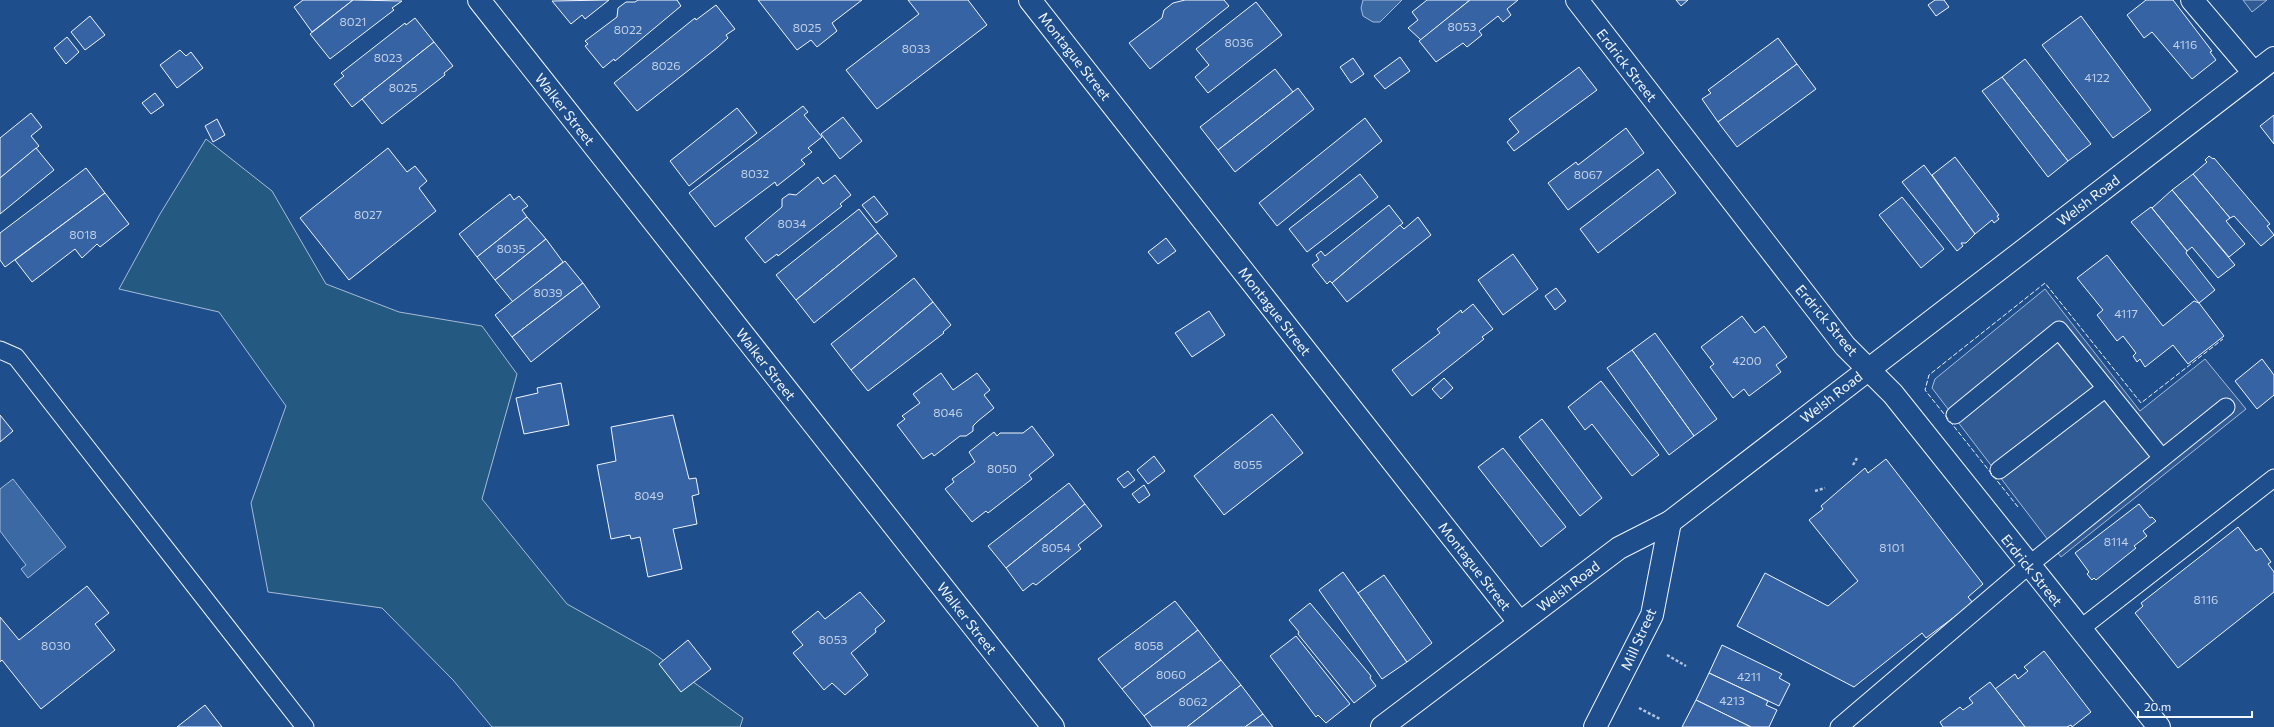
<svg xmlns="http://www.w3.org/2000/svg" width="2274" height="727" font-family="Commissioner,sans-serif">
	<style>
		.green { fill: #245a82; stroke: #a8bbd7 }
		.parking { fill: #305b95; stroke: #a8bbd7 }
		.water { fill: #3b69a3; stroke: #a8bbd7 }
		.building { fill: #3563a3; stroke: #f2f6ff }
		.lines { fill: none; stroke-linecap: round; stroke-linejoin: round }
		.lane-casing { stroke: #f2f6ff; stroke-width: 19 }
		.street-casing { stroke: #f2f6ff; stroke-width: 24 }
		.path { stroke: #b3c4dc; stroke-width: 2.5; stroke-dasharray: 3 2; stroke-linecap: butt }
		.lane { stroke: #1f4e8c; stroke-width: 17 }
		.street { stroke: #1f4e8c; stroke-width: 22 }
		.fence { stroke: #f2f6ff; stroke-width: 1; stroke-dasharray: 5 2; stroke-linecap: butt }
		.labels { text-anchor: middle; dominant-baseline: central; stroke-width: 3; stroke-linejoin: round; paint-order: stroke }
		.number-label { font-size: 12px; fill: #c3d1e8 }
		.street-label { font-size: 14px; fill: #f2f6ff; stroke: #1f4e8c }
	</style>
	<rect width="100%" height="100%" fill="#1f4e8c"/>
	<path class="green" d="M 206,139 L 272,191 L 326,284 L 399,312 L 482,326 L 517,374 L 482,499 L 567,604 L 649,650 L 743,718 L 740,727 L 492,727 L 453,680 L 382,608 L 268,592 L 251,503 L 286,406 L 219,312 L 119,289 L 160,214 Z"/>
	<g class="parking">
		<path d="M 2243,0 L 2267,0 L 2252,12 Z"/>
		<path d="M 2045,289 L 2140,411 L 2205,359 L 2246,409 L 2061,557 L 1932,388 L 1935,379 Z"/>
	</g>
	<g class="water">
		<path d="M 1363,0 L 1402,0 L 1380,22 L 1373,22 L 1363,16 L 1361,8 Z"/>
		<path d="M 13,479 L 66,547 L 28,578 L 21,569 L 26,565 L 0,531 L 0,489 Z"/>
	</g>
	<g class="building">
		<path d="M 303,0 L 353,0 L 312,32 L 294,7 Z"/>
		<path d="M 353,0 L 402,1 L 392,8 L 394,10 L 330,59 L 310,34 Z"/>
		<path d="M 609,0 L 585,19 L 582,15 L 571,24 L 552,1 Z"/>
		<path d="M 638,0 L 677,0 L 681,6 L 615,61 L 614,59 L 603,68 L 585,46 L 588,44 L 585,41 L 617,17 L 618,8 L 626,2 L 635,2 Z"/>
		<path d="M 758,0 L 862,0 L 832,23 L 837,31 L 817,47 L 811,40 L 797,50 Z"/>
		<path d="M 908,0 L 968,0 L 987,25 L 877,109 L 846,70 L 919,14 Z"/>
		<path d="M 1185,0 L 1224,0 L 1229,6 L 1150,69 L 1129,43 L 1162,18 L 1164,10 L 1173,3 Z"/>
		<path d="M 1427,0 L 1470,0 L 1421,40 L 1408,28 L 1418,20 L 1412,12 Z"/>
		<path d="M 1470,0 L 1518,0 L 1507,9 L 1511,15 L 1503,22 L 1498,16 L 1479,31 L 1482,35 L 1467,47 L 1463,43 L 1436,62 L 1419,41 Z"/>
		<path d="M 1676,0 L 1688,0 L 1681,6 Z"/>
		<path d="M 1935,0 L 1944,0 L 1949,7 L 1936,16 L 1928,5 Z"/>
		<path d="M 2146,0 L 2173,0 L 2212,51 L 2210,52 L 2216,60 L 2192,79 L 2152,32 L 2144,38 L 2127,15 Z"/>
		<path d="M 1256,2 L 1282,35 L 1208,93 L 1195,77 L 1209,65 L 1196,49 Z"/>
		<path d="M 716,5 L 735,29 L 726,35 L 728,38 L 718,47 L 637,111 L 614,83 L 695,18 L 696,20 Z"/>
		<path d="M 90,16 L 105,35 L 85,50 L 71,32 Z"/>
		<path d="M 2081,16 L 2151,110 L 2113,138 L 2042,45 Z"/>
		<path d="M 415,18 L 434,42 L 352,107 L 334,84 L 344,76 L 341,73 L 405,23 L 406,25 Z"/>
		<path d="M 67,37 L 79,52 L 66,64 L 54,48 Z"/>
		<path d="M 1778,38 L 1797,64 L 1718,122 L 1702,99 L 1711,93 L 1708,90 Z"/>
		<path d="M 434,42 L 453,66 L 444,73 L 445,75 L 382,124 L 362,99 Z"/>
		<path d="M 180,50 L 186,56 L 191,52 L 203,68 L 177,88 L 160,65 Z"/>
		<path d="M 1400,57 L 1410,71 L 1385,89 L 1374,76 Z"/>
		<path d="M 1353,58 L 1364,74 L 1351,83 L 1340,67 Z"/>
		<path d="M 2025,59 L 2091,144 L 2068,161 L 2002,77 Z"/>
		<path d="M 1797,64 L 1816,89 L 1737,147 L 1718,122 Z"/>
		<path d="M 1579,67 L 1597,90 L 1514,151 L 1507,142 L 1519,132 L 1509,119 Z"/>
		<path d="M 1275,69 L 1293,92 L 1218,150 L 1200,127 Z"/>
		<path d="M 2002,77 L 2068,161 L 2048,177 L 1982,91 Z"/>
		<path d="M 1298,88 L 1314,109 L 1235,172 L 1218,150 Z"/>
		<path d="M 155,93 L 164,105 L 151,114 L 142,103 Z"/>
		<path d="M 803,106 L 808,112 L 804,115 L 822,137 L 808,148 L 812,152 L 801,160 L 805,164 L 777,186 L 775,182 L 715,227 L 689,193 Z"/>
		<path d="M 737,108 L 757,133 L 689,186 L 670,161 Z"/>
		<path d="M 31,113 L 42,127 L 31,136 L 39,146 L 0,178 L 0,138 Z"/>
		<path d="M 2274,115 L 2274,144 L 2260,126 Z"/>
		<path d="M 843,117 L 862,141 L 840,159 L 821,134 Z"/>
		<path d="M 1365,118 L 1382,141 L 1277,226 L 1259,203 Z"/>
		<path d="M 217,119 L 225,135 L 213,142 L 205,126 Z"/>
		<path d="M 1626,128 L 1644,153 L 1568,210 L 1548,183 L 1576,162 L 1578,165 Z"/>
		<path d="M 36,148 L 54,170 L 0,214 L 0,178 Z"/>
		<path d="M 388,148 L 407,172 L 415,166 L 427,181 L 419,188 L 436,211 L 349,280 L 300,218 Z"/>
		<path d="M 2209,156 L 2213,159 L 2214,158 L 2270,224 L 2267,226 L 2274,235 L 2261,246 L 2234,216 L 2230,218 L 2193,174 L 2207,162 L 2205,160 Z"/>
		<path d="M 1955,157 L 1999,215 L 1997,216 L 1999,219 L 1994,223 L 1992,220 L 1975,234 L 1932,175 Z"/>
		<path d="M 1924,165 L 1975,234 L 1966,243 L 1961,243 L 1963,246 L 1957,251 L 1902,182 Z"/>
		<path d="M 86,168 L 105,193 L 5,267 L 0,260 L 0,233 Z"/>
		<path d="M 1658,169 L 1676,193 L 1598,253 L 1580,229 Z"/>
		<path d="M 1360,174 L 1378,197 L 1307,252 L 1289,229 Z"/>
		<path d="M 2193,174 L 2230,218 L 2226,221 L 2245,244 L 2229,257 L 2172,190 Z"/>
		<path d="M 835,175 L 851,195 L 840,204 L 842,206 L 778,256 L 777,254 L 765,263 L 745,238 L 782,207 L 782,199 L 789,194 L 796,195 L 818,177 L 823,184 Z"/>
		<path d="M 2172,190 L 2235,265 L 2218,278 L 2192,247 L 2187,251 L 2152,208 Z"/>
		<path d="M 105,193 L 129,224 L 100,247 L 97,244 L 82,258 L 75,249 L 32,282 L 15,260 Z"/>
		<path d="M 510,194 L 514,200 L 519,196 L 528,206 L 522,210 L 527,217 L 477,257 L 459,234 Z"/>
		<path d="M 874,196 L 888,214 L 876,223 L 862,205 Z"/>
		<path d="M 1902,197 L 1944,249 L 1921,268 L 1879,215 Z"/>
		<path d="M 1389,205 L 1403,223 L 1332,283 L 1330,281 L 1327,284 L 1312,265 L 1319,260 L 1316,255 L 1321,251 L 1325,256 Z"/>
		<path d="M 2151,207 L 2187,251 L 2186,253 L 2215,290 L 2199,303 L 2131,222 Z"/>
		<path d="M 859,209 L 878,233 L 796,300 L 776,275 Z"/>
		<path d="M 527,217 L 546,239 L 495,280 L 477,257 Z"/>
		<path d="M 1418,217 L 1431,235 L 1347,302 L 1332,283 L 1400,225 L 1404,229 Z"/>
		<path d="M 878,233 L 897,256 L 814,323 L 796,300 Z"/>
		<path d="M 1166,238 L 1176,251 L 1158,264 L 1148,252 Z"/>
		<path d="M 546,239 L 563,262 L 513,302 L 495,280 Z"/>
		<path d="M 1513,254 L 1538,289 L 1503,315 L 1478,280 Z"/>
		<path d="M 2107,255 L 2163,326 L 2194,301 L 2199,303 L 2224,336 L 2188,364 L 2173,345 L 2145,367 L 2140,359 L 2137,362 L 2133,356 L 2136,353 L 2123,336 L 2117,341 L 2097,315 L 2103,310 L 2077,278 Z"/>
		<path d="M 565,261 L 583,283 L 512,337 L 495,315 Z"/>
		<path d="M 914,278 L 933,302 L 851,370 L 831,344 Z"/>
		<path d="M 583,283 L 600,307 L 531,362 L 512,337 Z"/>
		<path d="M 1556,288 L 1566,301 L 1555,310 L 1545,296 Z"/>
		<path d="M 933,302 L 951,325 L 943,332 L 944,333 L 868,391 L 851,370 Z"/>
		<path d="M 1473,304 L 1493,329 L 1482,337 L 1484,339 L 1412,396 L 1392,370 L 1440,333 L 1437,329 L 1461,310 L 1462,313 Z"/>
		<path d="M 1209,311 L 1225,335 L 1192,357 L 1175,333 Z"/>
		<path d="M 1742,316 L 1755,333 L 1764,326 L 1787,357 L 1776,365 L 1781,372 L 1749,396 L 1744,389 L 1733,398 L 1710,367 L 1714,364 L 1701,347 Z"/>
		<path d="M 1655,333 L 1717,419 L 1694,436 L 1632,350 Z"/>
		<path d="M 1632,350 L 1694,436 L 1669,455 L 1607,368 Z"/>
		<path d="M 2262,359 L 2274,375 L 2274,395 L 2257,409 L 2235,381 Z"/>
		<path d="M 941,373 L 953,390 L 977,373 L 990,390 L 984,395 L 994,408 L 978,421 L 973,426 L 973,431 L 966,436 L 960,436 L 934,456 L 932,453 L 923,459 L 897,425 L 905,419 L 902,416 L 920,403 L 913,394 Z"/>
		<path d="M 1444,378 L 1453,388 L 1441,399 L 1432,389 Z"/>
		<path d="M 1601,381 L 1659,455 L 1632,476 L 1592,424 L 1585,430 L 1568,407 Z"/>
		<path d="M 561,383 L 569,425 L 524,434 L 516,398 L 538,393 L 537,388 Z"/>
		<path d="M 1272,414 L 1303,453 L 1224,515 L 1194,476 Z"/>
		<path d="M 0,415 L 13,431 L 0,442 Z"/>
		<path d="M 673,415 L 689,479 L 696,478 L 699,494 L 692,496 L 697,524 L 673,529 L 682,569 L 648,577 L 640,537 L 631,539 L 630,535 L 611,539 L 597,465 L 616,461 L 611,427 Z"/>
		<path d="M 1542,419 L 1602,498 L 1580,516 L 1519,437 Z"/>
		<path d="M 1032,426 L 1054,455 L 1029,475 L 1032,479 L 988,513 L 986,511 L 972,522 L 945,489 L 954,482 L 952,479 L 975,462 L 969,452 L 994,432 L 997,436 L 1000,433 L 1023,433 Z"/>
		<path d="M 1503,448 L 1566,527 L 1541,547 L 1478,467 Z"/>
		<path d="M 1154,456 L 1165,471 L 1148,484 L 1137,470 Z"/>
		<path d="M 1886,459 L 1983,584 L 1968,597 L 1973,603 L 1926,638 L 1922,633 L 1854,687 L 1737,626 L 1765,573 L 1828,606 L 1858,581 L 1809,520 L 1823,509 L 1821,506 L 1865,468 L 1868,473 Z"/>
		<path d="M 1128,471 L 1135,480 L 1124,488 L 1117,479 Z"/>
		<path d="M 1069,483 L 1085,504 L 1006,568 L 988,546 Z"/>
		<path d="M 1144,485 L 1150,495 L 1139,503 L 1132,494 Z"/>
		<path d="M 1085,504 L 1102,526 L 1078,545 L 1081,549 L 1036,585 L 1033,583 L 1023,591 L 1006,568 Z"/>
		<path d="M 2139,504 L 2150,518 L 2152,517 L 2156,521 L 2143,531 L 2147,536 L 2134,546 L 2136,548 L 2096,580 L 2094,578 L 2092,580 L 2087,574 L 2089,572 L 2075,553 Z"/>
		<path d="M 2238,527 L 2256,551 L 2261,548 L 2271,562 L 2268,564 L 2274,572 L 2274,592 L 2178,668 L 2135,613 L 2143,606 L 2141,603 Z"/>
		<path d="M 1343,572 L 1407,662 L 1382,679 L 1319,590 Z"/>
		<path d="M 1384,575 L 1432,643 L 1407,662 L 1358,593 Z"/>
		<path d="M 87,586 L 109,613 L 95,624 L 115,650 L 41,709 L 2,660 L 0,662 L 0,617 L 19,640 Z"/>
		<path d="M 860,592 L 885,621 L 875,629 L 876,632 L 851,653 L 868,675 L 845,695 L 832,683 L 824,690 L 793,653 L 803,645 L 792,632 L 818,611 L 825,619 Z"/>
		<path d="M 1175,601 L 1198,630 L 1122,689 L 1098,659 Z"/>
		<path d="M 1310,603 L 1371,676 L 1370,678 L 1376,686 L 1354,703 L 1298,634 L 1299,632 L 1289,620 Z"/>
		<path d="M 1198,630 L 1221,660 L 1144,716 L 1122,689 Z"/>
		<path d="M 1296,636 L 1350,704 L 1326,723 L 1318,715 L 1316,717 L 1270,656 Z"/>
		<path d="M 688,640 L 711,669 L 681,692 L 659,664 Z"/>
		<path d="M 1722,645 L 1782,674 L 1779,678 L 1790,684 L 1779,706 L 1709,673 Z"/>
		<path d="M 2044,651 L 2091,712 L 2072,727 L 2071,725 L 2067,727 L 2025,727 L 1995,689 L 2015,674 L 2018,679 L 2028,671 L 2024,667 Z"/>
		<path d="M 1221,660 L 1241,685 L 1187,727 L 1152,727 L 1144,716 Z"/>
		<path d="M 1709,673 L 1768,701 L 1766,705 L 1777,710 L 1769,727 L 1751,727 L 1696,700 Z"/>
		<path d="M 1990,682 L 2025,727 L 1943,727 L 1940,722 L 1960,707 L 1963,710 L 1973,703 L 1969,698 Z"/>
		<path d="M 1241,685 L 1263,714 L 1245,727 L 1187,727 Z"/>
		<path d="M 1696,700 L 1751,727 L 1682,727 Z"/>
		<path d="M 205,705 L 222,727 L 177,727 Z"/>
		<path d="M 1263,714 L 1273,727 L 1245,727 Z"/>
	</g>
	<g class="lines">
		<g class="lane-casing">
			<g id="lane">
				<path d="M 0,350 L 16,357 L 305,727"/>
				<path d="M 1955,415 L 2059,330 L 2162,458"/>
				<path d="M 1999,470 L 2106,388"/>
				<path d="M 2080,629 L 2274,478"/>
				<path d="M 1839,727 L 2029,565 L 2226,407"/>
			</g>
		</g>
		<g class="street-casing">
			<g id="street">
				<path d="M 479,0 L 1053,727"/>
				<path d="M 1030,0 L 1519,622"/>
				<path d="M 1577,0 L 1845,346 L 1893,394 L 2159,727"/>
				<path d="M 2192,0 L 2254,73"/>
				<path d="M 1382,727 L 1619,548 L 1670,522 L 2274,58"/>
				<path d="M 1595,727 L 1652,615 L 1670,522"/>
			</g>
		</g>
		<g class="path">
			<path d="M 1853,465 L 1857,458"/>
			<path d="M 1815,491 L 1825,488"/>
			<path d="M 1667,655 L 1686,666"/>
			<path d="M 1639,708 L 1660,719"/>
		</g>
		<use href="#lane" class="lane"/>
		<use href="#street" class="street"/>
		<path class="fence" d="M 2018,507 L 1925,390 L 1929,375 L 2045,283 L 2141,403 L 2223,339"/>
	</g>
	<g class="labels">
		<g class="number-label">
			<text x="353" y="21">8021</text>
			<text x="1462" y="26">8053</text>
			<text x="807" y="27">8025</text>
			<text x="628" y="29">8022</text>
			<text x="1239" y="42">8036</text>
			<text x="2185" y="44">4116</text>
			<text x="916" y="48">8033</text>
			<text x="388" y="57">8023</text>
			<text x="666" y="65">8026</text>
			<text x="2097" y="77">4122</text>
			<text x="403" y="87">8025</text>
			<text x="755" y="173">8032</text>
			<text x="1588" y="174">8067</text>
			<text x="368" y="214">8027</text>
			<text x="792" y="223">8034</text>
			<text x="83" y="234">8018</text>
			<text x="511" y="248">8035</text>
			<text x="548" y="292">8039</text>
			<text x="2126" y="313">4117</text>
			<text x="1747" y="360">4200</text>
			<text x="948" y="412">8046</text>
			<text x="1248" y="464">8055</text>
			<text x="1002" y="468">8050</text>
			<text x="649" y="495">8049</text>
			<text x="2116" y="541">8114</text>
			<text x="1056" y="547">8054</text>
			<text x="1892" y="547">8101</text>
			<text x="2206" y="599">8116</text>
			<text x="833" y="639">8053</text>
			<text x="56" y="645">8030</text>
			<text x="1149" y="645">8058</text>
			<text x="1171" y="674">8060</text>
			<text x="1749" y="676">4211</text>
			<text x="1732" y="700">4213</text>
			<text x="1193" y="701">8062</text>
		</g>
		<g class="street-label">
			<text transform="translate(1075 56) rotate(52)">Montague Street</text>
			<text transform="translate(1627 65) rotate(52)">Erdrick Street</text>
			<text transform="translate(565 109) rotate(52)">Walker Street</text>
			<text transform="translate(2088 200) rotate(-37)">Welsh Road</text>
			<text transform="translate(1275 311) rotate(52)">Montague Street</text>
			<text transform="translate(1827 320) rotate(50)">Erdrick Street</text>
			<text transform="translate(766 364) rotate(52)">Walker Street</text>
			<text transform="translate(1831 397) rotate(-38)">Welsh Road</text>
			<text transform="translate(1475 566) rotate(52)">Montague Street</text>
			<text transform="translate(2032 570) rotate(51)">Erdrick Street</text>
			<text transform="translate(1568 586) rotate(-37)">Welsh Road</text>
			<text transform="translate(967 618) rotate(52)">Walker Street</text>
			<text transform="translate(1638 639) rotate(-66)">Mill Street</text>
		</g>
	</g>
	<path d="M2138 711v6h114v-6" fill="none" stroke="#f2f6ff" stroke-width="2"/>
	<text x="2144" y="711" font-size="12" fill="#f2f6ff" stroke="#1f4e8c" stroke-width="3" paint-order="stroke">20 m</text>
</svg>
